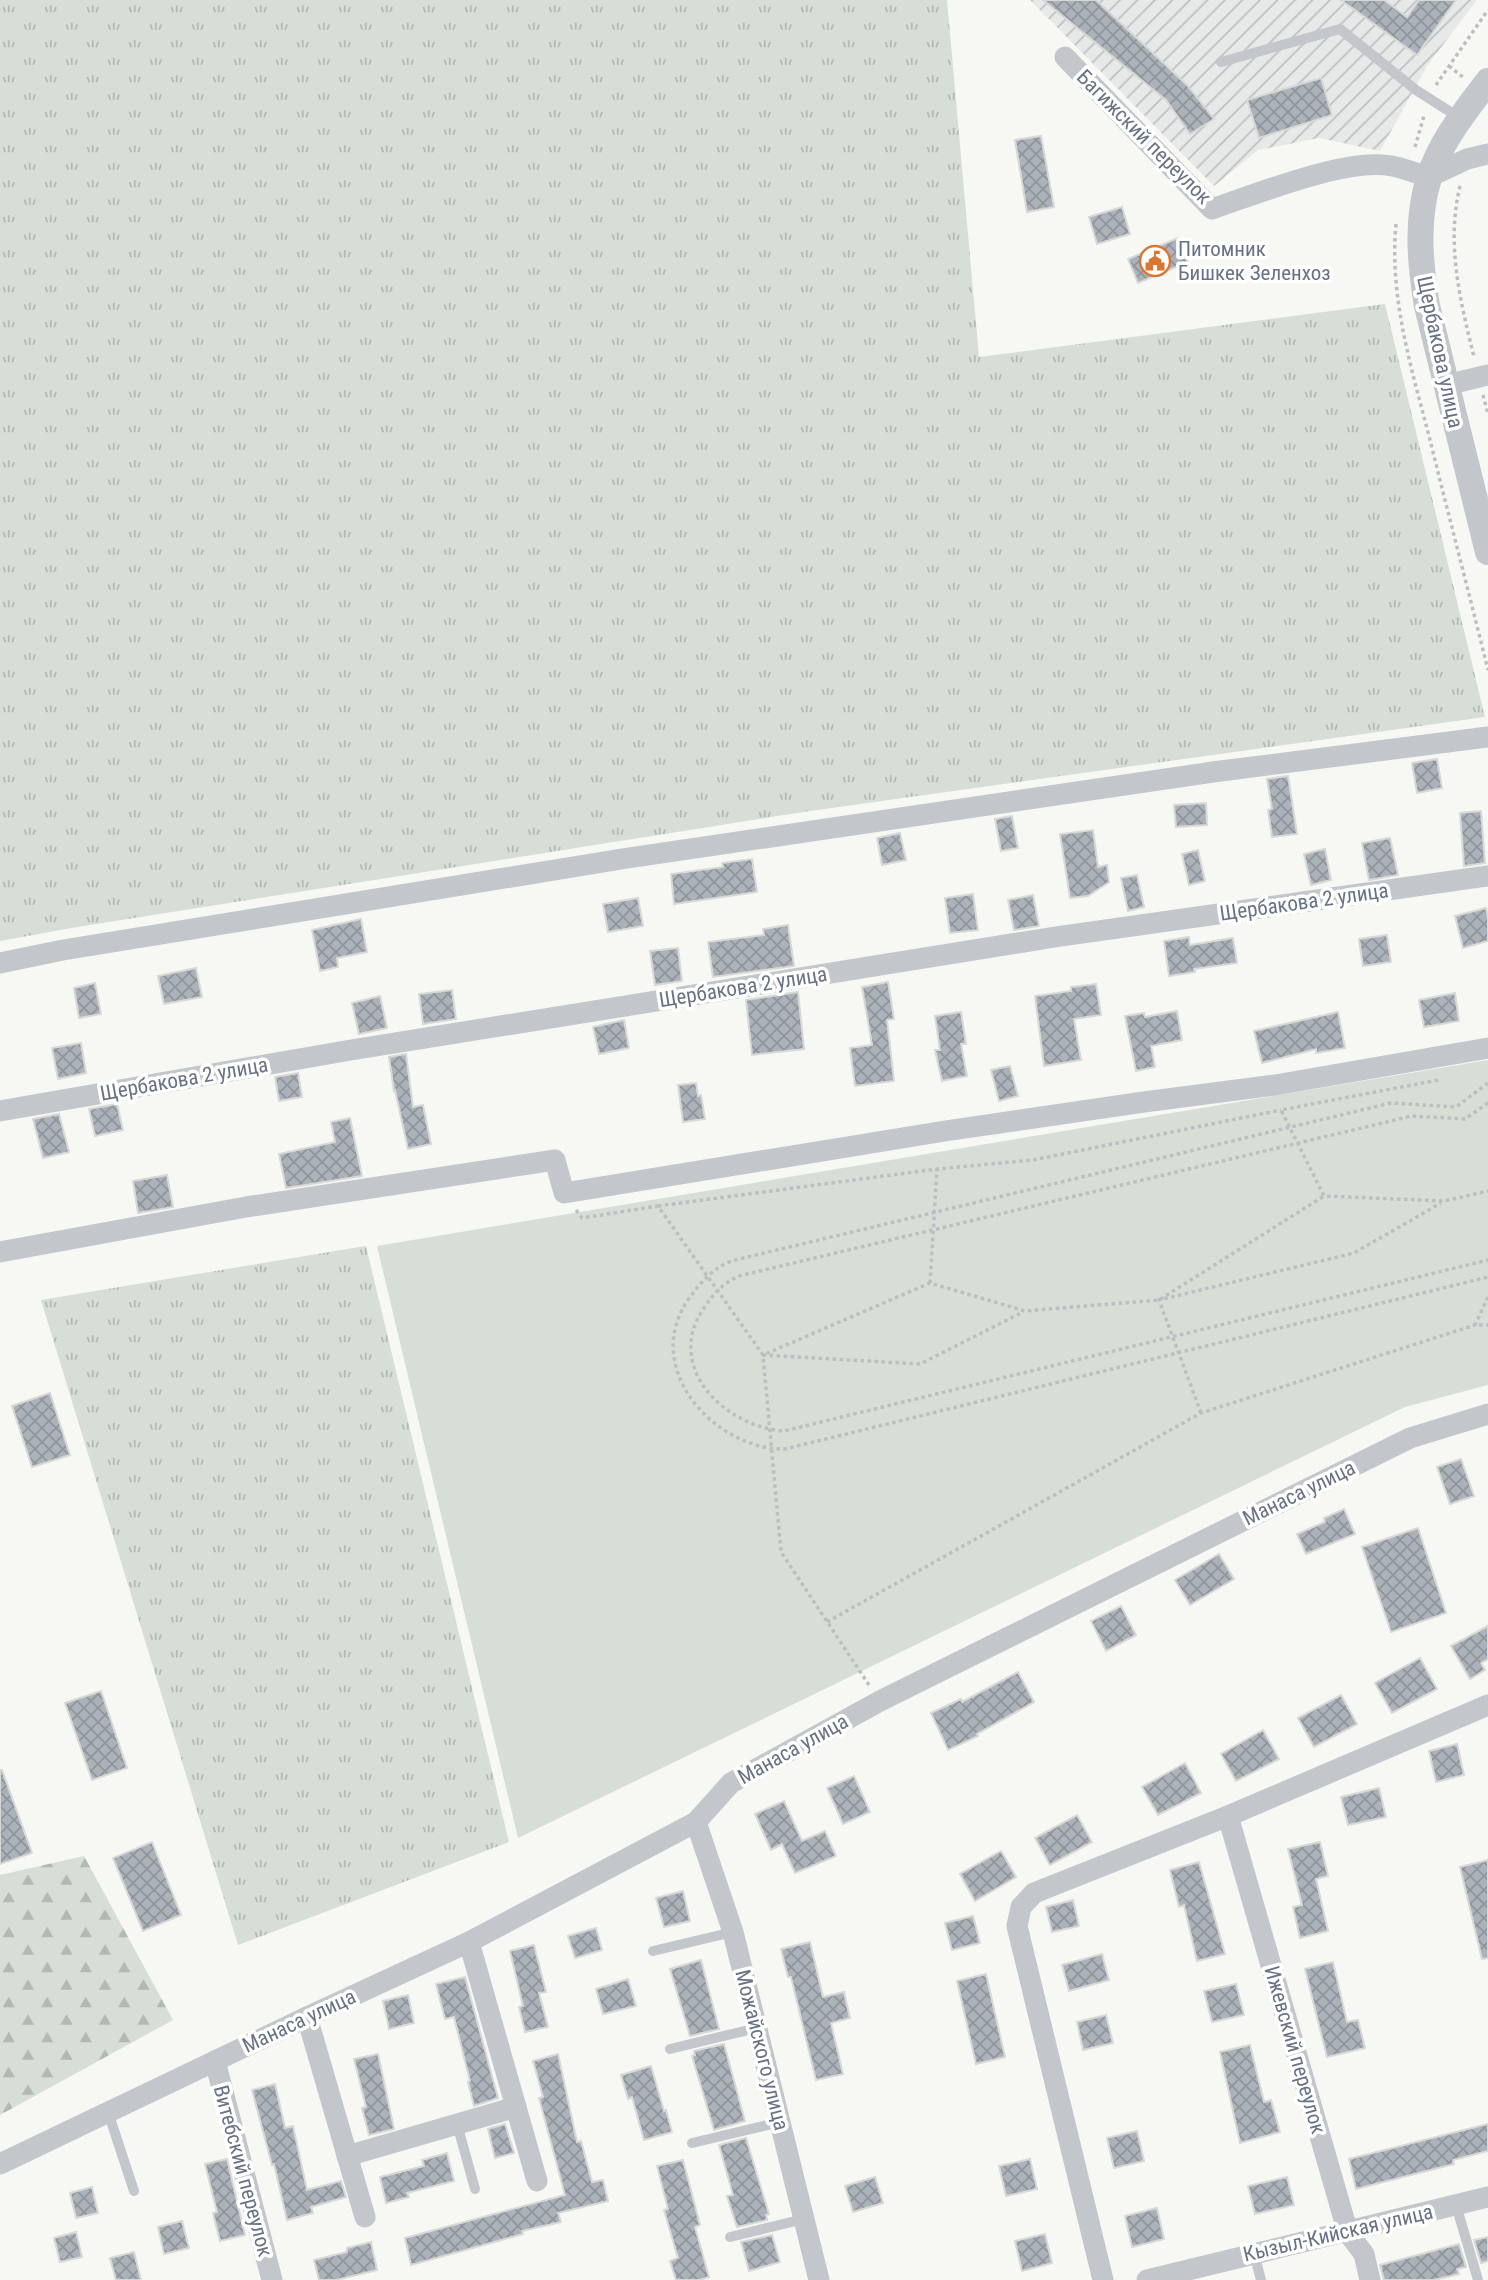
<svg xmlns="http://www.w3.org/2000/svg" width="1488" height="2280" font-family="'Roboto Condensed',sans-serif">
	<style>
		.industrial { fill: url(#industrial-furrows) }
		.grass { fill: url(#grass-tufts) }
		.forest { fill: url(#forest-firs) }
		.park { fill: #d7ded6 }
		.building { fill: url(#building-cross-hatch); stroke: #d8d9d7; stroke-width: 2 }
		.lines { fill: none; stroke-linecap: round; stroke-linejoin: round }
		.path { stroke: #bdbec1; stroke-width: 3.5; stroke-dasharray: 3.5 3.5; stroke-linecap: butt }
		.service { stroke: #c3c6ca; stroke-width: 10 }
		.minor { stroke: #c3c6ca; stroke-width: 21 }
		.tertiary { stroke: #c3c6ca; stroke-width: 26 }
		.labels { text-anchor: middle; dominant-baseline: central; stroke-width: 7; stroke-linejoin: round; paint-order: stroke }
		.street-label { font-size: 21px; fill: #687284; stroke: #fff }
		.poi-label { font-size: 21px; fill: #687284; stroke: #fff; text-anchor: start }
	</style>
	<defs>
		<pattern id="industrial-furrows" width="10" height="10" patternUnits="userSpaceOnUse" patternTransform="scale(1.75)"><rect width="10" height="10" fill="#e7e8e8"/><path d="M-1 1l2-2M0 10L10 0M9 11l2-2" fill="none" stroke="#bfc0c2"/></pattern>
		<pattern id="grass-tufts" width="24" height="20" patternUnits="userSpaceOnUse" patternTransform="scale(1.75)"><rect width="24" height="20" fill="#d7ded6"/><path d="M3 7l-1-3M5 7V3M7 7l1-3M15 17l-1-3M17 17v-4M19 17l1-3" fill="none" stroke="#b2b8b3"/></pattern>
		<pattern id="forest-firs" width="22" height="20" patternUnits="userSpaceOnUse" patternTransform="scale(1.75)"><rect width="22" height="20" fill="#d7ded6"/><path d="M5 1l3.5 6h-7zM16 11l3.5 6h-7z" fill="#b2b8b3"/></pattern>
		<pattern id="building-cross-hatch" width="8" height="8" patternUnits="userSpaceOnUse" patternTransform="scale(1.75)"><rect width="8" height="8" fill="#acb2b9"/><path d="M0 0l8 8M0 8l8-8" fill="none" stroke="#90959c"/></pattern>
	</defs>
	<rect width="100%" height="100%" fill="#f7f7f4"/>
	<path class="industrial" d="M 1030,0 L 1477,0 L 1427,66 L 1380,151 L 1319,138 L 1258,150 L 1214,186 Z"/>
	<g class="grass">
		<path d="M 0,0 L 947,0 L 979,357 L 1385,304 L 1485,717 L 803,812 L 77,927 L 0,941 Z"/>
		<path d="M 366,1246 L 509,1842 L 238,1945 L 41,1300 Z"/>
	</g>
	<path class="forest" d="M 84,1856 L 173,2020 L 0,2115 L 0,1875 Z"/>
	<path class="park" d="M 1488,1060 L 1488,1385 L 1405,1407 L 518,1838 L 377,1246 Z"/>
	<g class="building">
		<path d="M 1043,0 L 1096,0 L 1187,85 L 1214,119 L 1190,134 L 1166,100 Z"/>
		<path d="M 1341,0 L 1384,0 L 1407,17 L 1419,0 L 1456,0 L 1417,55 Z"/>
		<path d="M 1321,78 L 1332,115 L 1259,138 L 1247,100 Z"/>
		<path d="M 1041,136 L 1054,207 L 1027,212 L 1015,140 Z"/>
		<path d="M 1122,207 L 1130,234 L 1097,244 L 1089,217 Z"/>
		<path d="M 1178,238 L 1188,262 L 1138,283 L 1128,259 Z"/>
		<path d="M 1437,759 L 1442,788 L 1417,793 L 1412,763 Z"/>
		<path d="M 1288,776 L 1297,834 L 1272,837 L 1268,810 L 1272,809 L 1267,779 Z"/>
		<path d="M 1206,803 L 1207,825 L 1176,827 L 1174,805 Z"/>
		<path d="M 1481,811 L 1485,863 L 1464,866 L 1460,813 Z"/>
		<path d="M 1012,816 L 1018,848 L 1001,851 L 995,819 Z"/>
		<path d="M 1093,830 L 1098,867 L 1107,865 L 1109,882 L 1088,896 L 1070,898 L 1060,834 Z"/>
		<path d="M 900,833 L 906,860 L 882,865 L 877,838 Z"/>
		<path d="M 1390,838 L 1398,875 L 1369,880 L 1362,843 Z"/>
		<path d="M 1325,849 L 1331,880 L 1311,885 L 1304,854 Z"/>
		<path d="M 1198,850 L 1205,881 L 1189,885 L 1182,854 Z"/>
		<path d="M 752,859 L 757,892 L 674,904 L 671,874 L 723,867 L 722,863 Z"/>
		<path d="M 1137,875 L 1144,907 L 1128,911 L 1121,878 Z"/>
		<path d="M 973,894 L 978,930 L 950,933 L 945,898 Z"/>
		<path d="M 1033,895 L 1039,926 L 1014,930 L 1008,900 Z"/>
		<path d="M 638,898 L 643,926 L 608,932 L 603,904 Z"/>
		<path d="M 1486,908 L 1488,918 L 1488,941 L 1463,948 L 1455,916 Z"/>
		<path d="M 361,919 L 367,952 L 337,958 L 338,967 L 320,971 L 312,930 Z"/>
		<path d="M 788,925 L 794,966 L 713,977 L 708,942 L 764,935 L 763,929 Z"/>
		<path d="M 1387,935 L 1391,962 L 1363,966 L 1359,939 Z"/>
		<path d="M 1189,937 L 1190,945 L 1233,938 L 1237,963 L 1194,969 L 1195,972 L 1169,976 L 1164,941 Z"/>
		<path d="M 678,948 L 682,981 L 655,985 L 650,951 Z"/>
		<path d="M 196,968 L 202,997 L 164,1004 L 158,976 Z"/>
		<path d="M 888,982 L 894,1019 L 887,1020 L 894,1081 L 855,1086 L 850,1048 L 872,1045 L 862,987 Z"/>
		<path d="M 95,983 L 101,1014 L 79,1018 L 74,988 Z"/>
		<path d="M 1096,984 L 1101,1015 L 1074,1019 L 1081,1060 L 1044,1066 L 1035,996 L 1071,991 L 1071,987 Z"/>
		<path d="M 452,990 L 456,1019 L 423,1024 L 419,994 Z"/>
		<path d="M 798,992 L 804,1049 L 752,1055 L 746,1000 Z"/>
		<path d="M 1455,993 L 1459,1021 L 1424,1027 L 1419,1000 Z"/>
		<path d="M 380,996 L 387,1028 L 359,1034 L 352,1003 Z"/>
		<path d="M 1177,1011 L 1182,1040 L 1151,1046 L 1155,1067 L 1136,1071 L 1125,1016 L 1144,1013 L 1145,1017 Z"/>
		<path d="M 961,1012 L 966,1044 L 961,1044 L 967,1076 L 942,1081 L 935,1050 L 940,1050 L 935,1016 Z"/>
		<path d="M 1338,1012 L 1345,1048 L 1316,1053 L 1316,1049 L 1262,1063 L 1254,1031 Z"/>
		<path d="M 624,1020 L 629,1048 L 599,1054 L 593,1027 Z"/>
		<path d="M 81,1043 L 86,1073 L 58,1079 L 52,1048 Z"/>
		<path d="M 406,1054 L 413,1107 L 423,1105 L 431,1144 L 408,1149 L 395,1090 L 394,1091 L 389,1057 Z"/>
		<path d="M 1010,1066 L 1018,1096 L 999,1101 L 991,1070 Z"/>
		<path d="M 298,1073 L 302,1097 L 279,1101 L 275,1077 Z"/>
		<path d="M 696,1083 L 698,1096 L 701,1095 L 705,1119 L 683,1122 L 678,1085 Z"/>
		<path d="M 117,1104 L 123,1130 L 95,1136 L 89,1109 Z"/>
		<path d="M 59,1114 L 69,1152 L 43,1158 L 33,1119 Z"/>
		<path d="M 350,1118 L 362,1176 L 286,1188 L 279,1154 L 335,1142 L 331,1122 Z"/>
		<path d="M 167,1175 L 173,1207 L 138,1213 L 133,1181 Z"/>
		<path d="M 50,1393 L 70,1455 L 32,1467 L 12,1406 Z"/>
		<path d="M 1461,1459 L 1474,1496 L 1450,1504 L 1437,1467 Z"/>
		<path d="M 1344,1509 L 1355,1534 L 1306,1554 L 1297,1534 L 1325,1522 L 1324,1518 Z"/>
		<path d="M 1418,1528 L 1446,1613 L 1391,1632 L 1362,1547 Z"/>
		<path d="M 1219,1554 L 1234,1579 L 1190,1605 L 1175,1580 Z"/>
		<path d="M 1121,1606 L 1136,1635 L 1106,1651 L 1091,1621 Z"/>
		<path d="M 1488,1626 L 1488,1659 L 1481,1663 L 1485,1670 L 1470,1679 L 1451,1646 Z"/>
		<path d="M 1420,1658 L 1437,1689 L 1392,1713 L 1375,1683 Z"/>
		<path d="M 1018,1672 L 1034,1702 L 977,1734 L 978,1736 L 948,1750 L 931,1713 L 961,1699 L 962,1702 Z"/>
		<path d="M 101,1691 L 127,1768 L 92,1780 L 65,1703 Z"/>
		<path d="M 1341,1695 L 1357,1724 L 1314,1747 L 1298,1718 Z"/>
		<path d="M 1263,1730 L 1279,1759 L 1236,1781 L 1221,1754 Z"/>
		<path d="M 1457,1744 L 1464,1775 L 1436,1782 L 1429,1751 Z"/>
		<path d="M 1185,1763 L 1201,1793 L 1158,1815 L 1142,1787 Z"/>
		<path d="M 0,1770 L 2,1770 L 32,1853 L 0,1864 Z"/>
		<path d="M 854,1776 L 870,1812 L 843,1824 L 827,1788 Z"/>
		<path d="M 1379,1788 L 1386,1817 L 1348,1825 L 1341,1797 Z"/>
		<path d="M 784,1801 L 802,1841 L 825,1831 L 836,1856 L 795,1873 L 782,1844 L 771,1850 L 755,1814 Z"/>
		<path d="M 1077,1815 L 1092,1842 L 1050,1865 L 1035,1838 Z"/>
		<path d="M 152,1842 L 181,1915 L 143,1931 L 113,1858 Z"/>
		<path d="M 1320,1842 L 1328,1876 L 1316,1879 L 1328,1931 L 1300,1938 L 1293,1907 L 1302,1905 L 1288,1849 Z"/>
		<path d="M 1001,1851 L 1016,1877 L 975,1901 L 960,1874 Z"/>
		<path d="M 1488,1860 L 1488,1958 L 1482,1959 L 1460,1867 Z"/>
		<path d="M 1199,1862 L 1225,1954 L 1197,1961 L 1184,1905 L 1179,1907 L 1170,1870 Z"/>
		<path d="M 683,1891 L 690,1921 L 664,1927 L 656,1898 Z"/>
		<path d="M 1073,1900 L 1079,1926 L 1052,1932 L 1046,1907 Z"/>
		<path d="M 973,1916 L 980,1943 L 952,1950 L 945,1923 Z"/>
		<path d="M 596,1928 L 602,1950 L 575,1958 L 568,1936 Z"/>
		<path d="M 810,1942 L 823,1997 L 844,1992 L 850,2018 L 831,2023 L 843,2074 L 816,2080 L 791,1977 L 788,1977 L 781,1949 Z"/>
		<path d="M 534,1945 L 546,1992 L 539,1993 L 548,2027 L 525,2032 L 519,2007 L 523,2006 L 510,1951 Z"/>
		<path d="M 1102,1954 L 1109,1980 L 1069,1991 L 1062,1965 Z"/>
		<path d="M 701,1960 L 719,2029 L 690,2036 L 670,1969 Z"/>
		<path d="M 1333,1962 L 1347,2022 L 1358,2020 L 1365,2048 L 1327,2057 L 1305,1969 Z"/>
		<path d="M 986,1974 L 1005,2057 L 976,2064 L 957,1981 Z"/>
		<path d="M 465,1977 L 498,2098 L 474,2106 L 468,2082 L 470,2081 L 454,2017 L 445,2019 L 436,1984 Z"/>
		<path d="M 628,1979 L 636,2006 L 603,2014 L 596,1989 Z"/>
		<path d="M 1236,1984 L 1244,2015 L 1212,2022 L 1204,1991 Z"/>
		<path d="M 408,1995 L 414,2023 L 389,2029 L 383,2001 Z"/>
		<path d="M 1106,2015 L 1113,2043 L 1083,2050 L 1077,2022 Z"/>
		<path d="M 724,2044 L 745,2121 L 714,2130 L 692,2056 L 695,2055 L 694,2051 Z"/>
		<path d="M 1250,2045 L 1264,2102 L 1271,2100 L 1280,2132 L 1240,2143 L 1220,2052 Z"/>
		<path d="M 378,2054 L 394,2129 L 369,2135 L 362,2108 L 366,2107 L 354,2059 Z"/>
		<path d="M 558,2054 L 577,2142 L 581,2141 L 592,2182 L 603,2180 L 608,2201 L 558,2213 L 561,2222 L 522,2231 L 523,2234 L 411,2265 L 405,2238 L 565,2195 L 539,2098 L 543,2097 L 533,2061 Z"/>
		<path d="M 651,2066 L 664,2111 L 666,2110 L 672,2132 L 644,2140 L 632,2097 L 628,2099 L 621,2075 Z"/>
		<path d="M 275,2084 L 285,2128 L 293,2126 L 307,2190 L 341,2181 L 346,2197 L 311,2207 L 313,2213 L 287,2220 L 274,2164 L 272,2165 L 252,2090 Z"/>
		<path d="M 505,2124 L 514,2153 L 495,2158 L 488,2129 Z"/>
		<path d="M 1488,2124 L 1488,2151 L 1453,2160 L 1454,2164 L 1356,2189 L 1349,2159 Z"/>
		<path d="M 1137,2131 L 1144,2161 L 1114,2168 L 1107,2138 Z"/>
		<path d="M 746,2138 L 769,2214 L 766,2215 L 767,2220 L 737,2227 L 727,2196 L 733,2195 L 719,2145 Z"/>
		<path d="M 447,2153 L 454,2181 L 407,2193 L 409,2197 L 386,2203 L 380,2177 L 424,2166 L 422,2160 Z"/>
		<path d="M 227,2159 L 245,2235 L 220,2241 L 213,2213 L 217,2212 L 205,2164 Z"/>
		<path d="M 1030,2159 L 1037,2189 L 1006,2196 L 999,2166 Z"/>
		<path d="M 683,2160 L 700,2225 L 695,2227 L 709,2277 L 699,2280 L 676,2280 L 670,2261 L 678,2258 L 664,2210 L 668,2209 L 657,2166 Z"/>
		<path d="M 875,2177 L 883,2203 L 853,2212 L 845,2186 Z"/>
		<path d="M 1287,2177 L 1294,2205 L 1255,2214 L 1248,2186 Z"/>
		<path d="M 92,2187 L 98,2213 L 76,2218 L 70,2193 Z"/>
		<path d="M 1157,2208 L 1164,2239 L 1132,2247 L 1125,2216 Z"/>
		<path d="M 182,2221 L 189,2248 L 164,2254 L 158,2227 Z"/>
		<path d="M 76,2232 L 82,2257 L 60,2262 L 54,2238 Z"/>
		<path d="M 1045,2234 L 1052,2263 L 1022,2271 L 1015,2241 Z"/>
		<path d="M 772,2235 L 780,2262 L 749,2271 L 741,2242 Z"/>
		<path d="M 1488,2237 L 1488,2261 L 1481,2263 L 1474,2240 Z"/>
		<path d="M 371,2242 L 377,2270 L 336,2280 L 319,2280 L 314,2260 L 347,2252 L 347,2248 Z"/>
		<path d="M 1459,2244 L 1466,2267 L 1457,2269 L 1459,2274 L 1434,2280 L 1384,2280 L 1380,2265 Z"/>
		<path d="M 134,2252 L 141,2280 L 116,2280 L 110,2258 Z"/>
	</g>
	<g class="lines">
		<g class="path">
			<path d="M 1449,66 L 1464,78"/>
			<path d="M 1436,85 L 1488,10"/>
			<path d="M 1415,147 L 1424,116"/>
			<path d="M 1460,186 C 1446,244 1460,300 1474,357"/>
			<path d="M 1396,224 C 1389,298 1412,370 1430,440 C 1449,517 1469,593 1488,670"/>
			<path d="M 1483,395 L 1488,414"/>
			<path d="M 1438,1080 L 1281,1110 L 1324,1196 L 1444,1201 L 1488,1191"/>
			<path d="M 1488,1083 L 1456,1107 L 1391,1103 L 731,1261 C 712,1269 700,1283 688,1300 C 646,1361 700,1433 764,1447 C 771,1449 778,1449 785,1449 L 1488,1277"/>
			<path d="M 1488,1103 L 1465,1119 L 1412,1116 L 739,1276 C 723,1283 713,1294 704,1308 C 663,1367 725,1427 784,1431 L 1488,1260"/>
			<path d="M 658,1206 L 937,1169 L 1033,1160 L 1281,1110"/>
			<path d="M 576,1210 L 582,1218 L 658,1206 L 763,1355 L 930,1283 L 1025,1311 L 1159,1300 L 1324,1196"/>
			<path d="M 930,1283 L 937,1169"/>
			<path d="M 1488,1297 L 1475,1325 L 1488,1325"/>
			<path d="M 1201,1413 L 1159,1300 L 1354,1253 L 1441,1203"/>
			<path d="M 827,1622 L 1201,1413 L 1475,1325"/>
			<path d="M 869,1685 L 781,1552 L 763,1355 L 920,1364 L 1023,1312"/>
		</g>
		<g class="service">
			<path d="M 1221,62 L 1340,29 L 1416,90 L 1460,118"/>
			<path d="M 653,1951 L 733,1932"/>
			<path d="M 670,2049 L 757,2028"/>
			<path d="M 108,2112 L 134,2191"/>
			<path d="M 457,2124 L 475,2189"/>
			<path d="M 692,2143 L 780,2122"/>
			<path d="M 1456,2205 L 1478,2280"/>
			<path d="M 730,2237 L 804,2219"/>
			<path d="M 1254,2253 L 1261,2280"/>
		</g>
		<g class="minor">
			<path d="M 1065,57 L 1212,209 C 1257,194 1347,157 1392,166 C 1404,168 1417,174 1429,177 L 1467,159 L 1488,154"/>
			<path d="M 1446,385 L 1488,375"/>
			<path d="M 0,963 L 63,950 L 628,858 L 1213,772 L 1488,737"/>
			<path d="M 0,1111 L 351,1050 L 1055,937 L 1488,876"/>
			<path d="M 0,1252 L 246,1207 L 555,1160 L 564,1193 L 945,1131 L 1144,1102 L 1275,1085 L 1488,1048"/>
			<path d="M 1228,1816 L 1348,2233 L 1364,2254 L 1370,2280"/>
			<path d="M 696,1822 L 733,1932 L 819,2280"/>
			<path d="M 469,1942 L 537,2181"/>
			<path d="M 307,2017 L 365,2217"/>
			<path d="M 215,2061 L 272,2280"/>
			<path d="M 347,2156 L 516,2107"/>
			<path d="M 0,2164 L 307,2017 L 469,1942 L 696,1822 L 731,1783 L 880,1701 L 1410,1438 L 1488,1414"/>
			<path d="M 1103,2280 L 1017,1926 L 1021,1907 L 1034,1893 L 1228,1816 L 1488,1705"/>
			<path d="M 1147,2280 L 1488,2197"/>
		</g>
		<path class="tertiary" d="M 1488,81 C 1466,110 1440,142 1429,178 C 1416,219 1420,264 1427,306 L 1488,552"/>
	</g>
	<defs>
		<g id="civic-ring" transform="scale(1.575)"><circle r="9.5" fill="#fff" stroke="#da7631" stroke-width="1.5"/><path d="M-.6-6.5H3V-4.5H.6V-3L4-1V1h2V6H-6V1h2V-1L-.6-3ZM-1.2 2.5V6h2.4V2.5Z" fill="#da7631"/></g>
	</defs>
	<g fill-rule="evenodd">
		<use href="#civic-ring" x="1155" y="261"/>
	</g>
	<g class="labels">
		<g class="street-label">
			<text transform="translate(1144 137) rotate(45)">Багижский переулок</text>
			<text transform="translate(1440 352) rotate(78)">Щербакова улица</text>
			<text transform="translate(1304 902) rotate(-8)">Щербакова 2 улица</text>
			<text transform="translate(743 987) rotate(-9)">Щербакова 2 улица</text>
			<text transform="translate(184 1079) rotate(-10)">Щербакова 2 улица</text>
			<text transform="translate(1299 1493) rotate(-26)">Манаса улица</text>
			<text transform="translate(793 1749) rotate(-29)">Манаса улица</text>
			<text transform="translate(299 2021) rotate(-25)">Манаса улица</text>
			<text transform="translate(762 2050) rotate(76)">Можайского улица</text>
			<text transform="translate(1295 2050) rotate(74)">Ижевский переулок</text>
			<text transform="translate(243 2171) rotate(75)">Витебский переулок</text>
			<text transform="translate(1338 2233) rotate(-13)">Кызыл-Кийская улица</text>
		</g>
		<g class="poi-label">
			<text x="1178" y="249">Питомник<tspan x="1178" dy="24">Бишкек Зеленхоз</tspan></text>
		</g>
	</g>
</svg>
